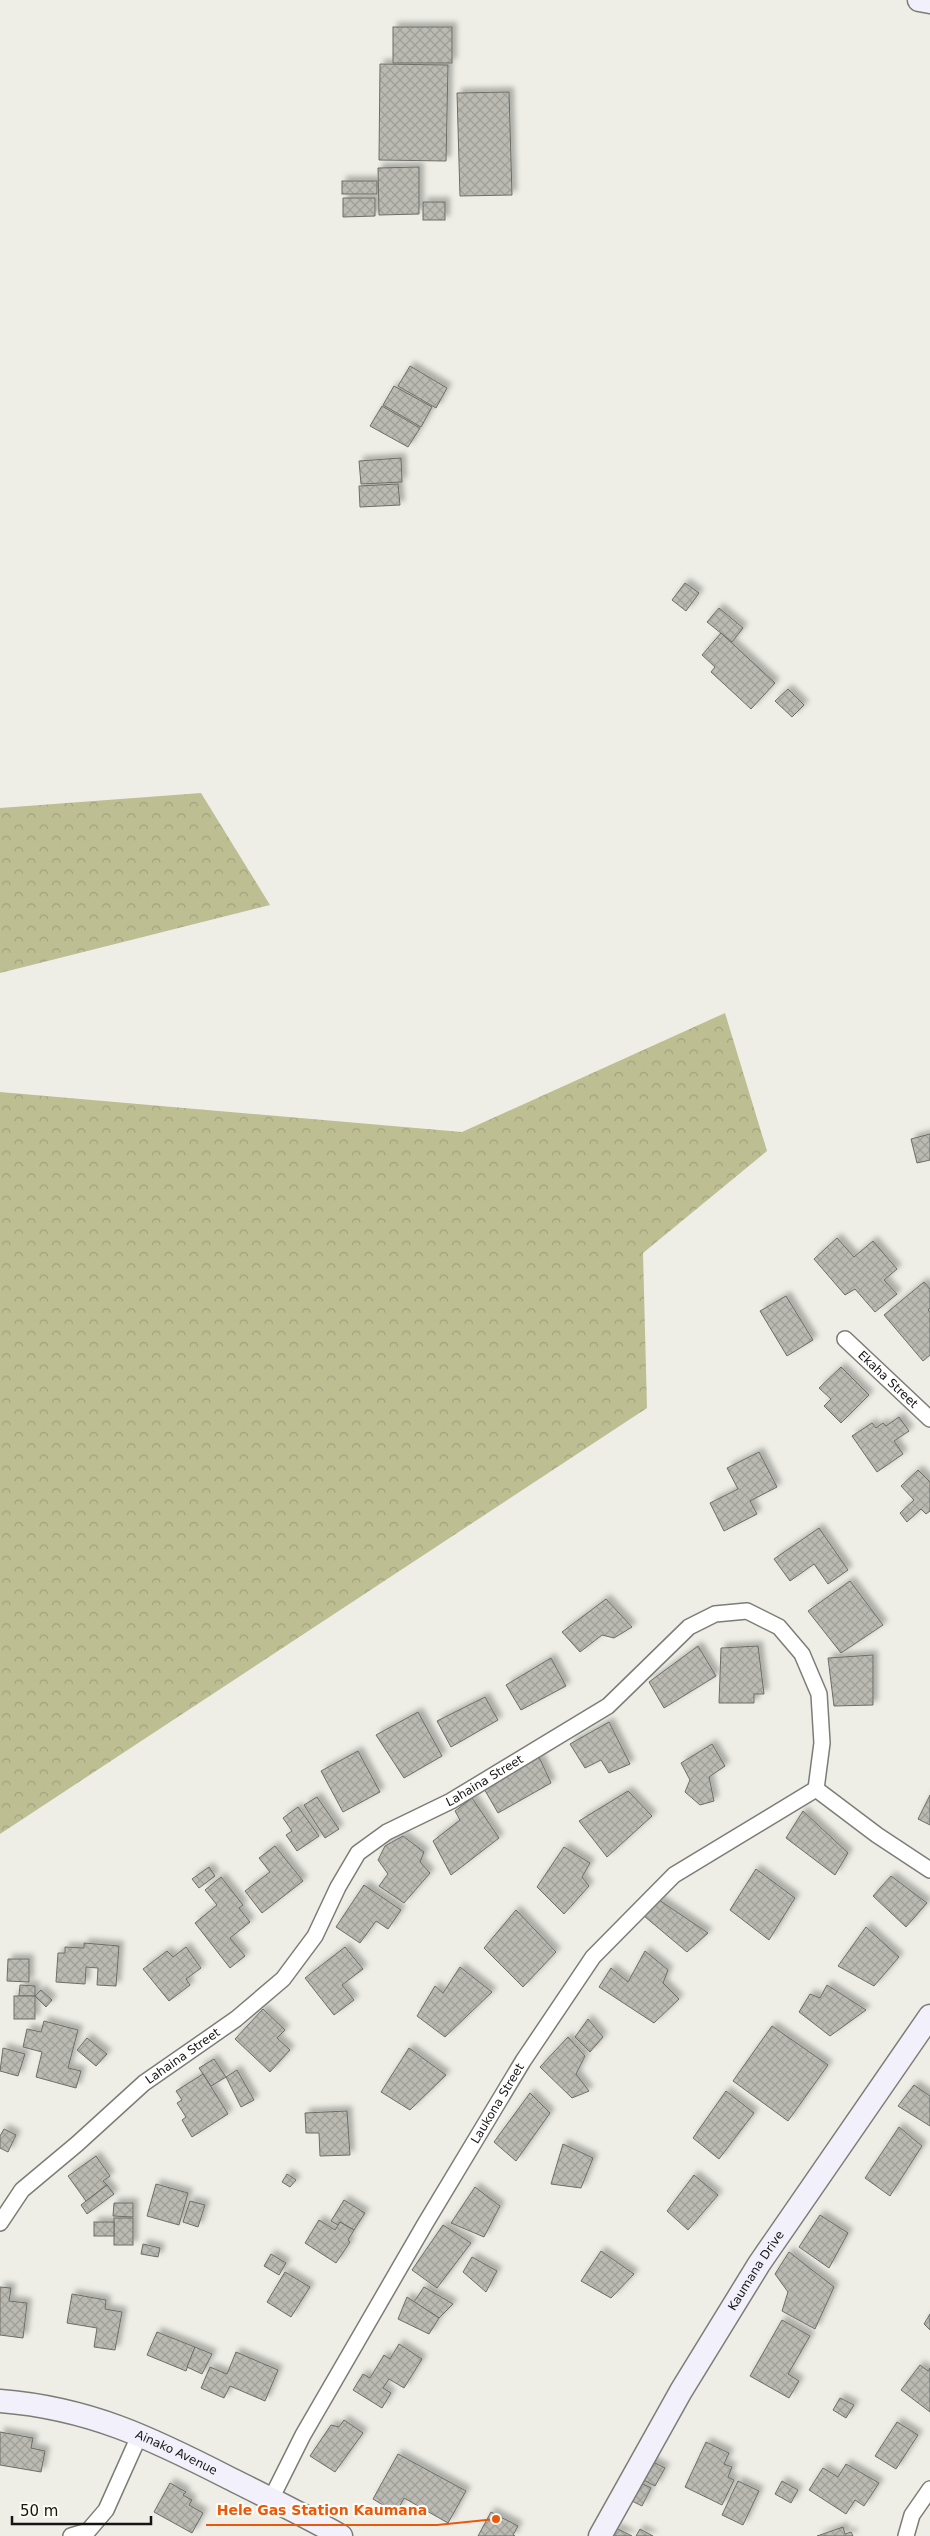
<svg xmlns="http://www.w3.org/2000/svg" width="930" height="2536" font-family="'DejaVu Sans',sans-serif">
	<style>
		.forest { fill: url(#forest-crowns) }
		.building { fill: url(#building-cross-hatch); stroke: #6e6e68; filter: url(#shadow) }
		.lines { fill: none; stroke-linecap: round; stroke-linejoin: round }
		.street-casing { stroke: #7d7d77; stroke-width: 18 }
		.secondary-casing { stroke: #7d7d77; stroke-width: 25 }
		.street { stroke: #fff; stroke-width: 15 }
		.secondary { stroke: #f2f0fb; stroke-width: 22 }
		.labels { text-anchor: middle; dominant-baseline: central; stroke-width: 4.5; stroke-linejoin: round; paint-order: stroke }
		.street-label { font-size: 12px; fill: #151613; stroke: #fbfbf4 }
		.leader { fill: none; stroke: #e8590c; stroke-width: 2 }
		.callout-dot { fill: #e8590c; stroke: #fbfbf4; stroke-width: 2 }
		.callout-label { font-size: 14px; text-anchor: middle; font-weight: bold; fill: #e8590c; stroke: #fbfbf4; stroke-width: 4.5; stroke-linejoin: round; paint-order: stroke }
	</style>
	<defs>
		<pattern id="forest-crowns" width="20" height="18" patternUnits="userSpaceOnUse" patternTransform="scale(1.25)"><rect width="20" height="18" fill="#bdbe92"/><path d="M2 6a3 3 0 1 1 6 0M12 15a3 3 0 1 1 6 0" fill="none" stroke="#a2a37d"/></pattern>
		<pattern id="building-cross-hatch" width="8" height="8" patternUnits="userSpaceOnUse" patternTransform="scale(1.25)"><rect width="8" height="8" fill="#babab3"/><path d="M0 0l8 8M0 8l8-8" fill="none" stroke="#9f9f99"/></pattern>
		<filter id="shadow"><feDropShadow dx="4.5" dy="-4.5" stdDeviation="2.5" flood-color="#0004"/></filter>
	</defs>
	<rect width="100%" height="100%" fill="#eeeee7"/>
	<g class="forest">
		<path d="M 201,793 L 270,905 L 0,973 L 0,808 Z"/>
		<path d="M 725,1013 L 767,1151 L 643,1253 L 647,1408 L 0,1834 L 0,1092 L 462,1132 Z"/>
	</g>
	<g class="building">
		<rect x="393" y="27" width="59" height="36"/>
		<path d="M 380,64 L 448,65 L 446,161 L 379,160 Z"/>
		<path d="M 509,92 L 512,195 L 460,196 L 457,93 Z"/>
		<path d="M 419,167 L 419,214 L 379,215 L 378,168 Z"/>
		<rect x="342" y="181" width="35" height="13"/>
		<path d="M 343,198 L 375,198 L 375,216 L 343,217 Z"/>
		<rect x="423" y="202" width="22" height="18"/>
		<path d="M 410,366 L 447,388 L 436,408 L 398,386 Z"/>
		<path d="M 394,386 L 432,407 L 421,427 L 383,405 Z"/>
		<path d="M 382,406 L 420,428 L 408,447 L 370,426 Z"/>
		<path d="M 401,458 L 402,482 L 361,484 L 359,461 Z"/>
		<path d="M 398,484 L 400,505 L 360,507 L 359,486 Z"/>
		<path d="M 685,583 L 699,593 L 686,611 L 672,600 Z"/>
		<path d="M 719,608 L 743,628 L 732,642 L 707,622 Z"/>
		<path d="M 721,633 L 775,683 L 751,709 L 711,672 L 715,667 L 702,655 Z"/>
		<path d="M 788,689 L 804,705 L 792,717 L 775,701 Z"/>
		<path d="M 930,1134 L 930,1160 L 917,1163 L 911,1139 Z"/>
		<path d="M 837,1238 L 854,1257 L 873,1241 L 897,1269 L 884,1280 L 897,1294 L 875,1312 L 855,1289 L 845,1295 L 814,1259 Z"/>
		<path d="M 924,1282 L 930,1289 L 930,1308 L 928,1310 L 930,1312 L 930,1355 L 923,1361 L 884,1315 Z"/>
		<path d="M 786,1296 L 813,1340 L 787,1356 L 760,1311 Z"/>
		<path d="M 841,1367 L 869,1395 L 841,1423 L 824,1406 L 831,1399 L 819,1388 Z"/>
		<path d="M 899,1417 L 909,1431 L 894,1441 L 903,1454 L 877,1472 L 852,1436 L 872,1423 L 876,1428 L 883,1423 L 886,1426 Z"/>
		<path d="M 759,1452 L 777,1487 L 750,1501 L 757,1514 L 724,1531 L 710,1503 L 738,1489 L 727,1468 Z"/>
		<path d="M 918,1470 L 930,1482 L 930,1511 L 926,1514 L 921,1509 L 907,1522 L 900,1513 L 914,1500 L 901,1486 Z"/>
		<path d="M 819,1528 L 848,1570 L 828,1584 L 814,1564 L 790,1581 L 774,1559 Z"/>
		<path d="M 850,1581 L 883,1625 L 841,1653 L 808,1611 Z"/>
		<path d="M 606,1599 L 632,1627 L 614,1638 L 602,1635 L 580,1652 L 562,1632 Z"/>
		<path d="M 698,1646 L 716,1676 L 664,1708 L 649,1682 Z"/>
		<path d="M 758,1646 L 764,1694 L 754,1694 L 754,1703 L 719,1703 L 721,1648 Z"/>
		<path d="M 873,1655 L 873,1705 L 834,1706 L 828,1658 Z"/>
		<path d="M 551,1658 L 566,1686 L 521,1710 L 506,1685 Z"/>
		<path d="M 485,1697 L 498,1720 L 451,1747 L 437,1721 Z"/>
		<path d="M 418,1712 L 442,1756 L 404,1778 L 376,1735 Z"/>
		<path d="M 609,1722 L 630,1764 L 609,1773 L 601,1760 L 585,1768 L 570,1744 Z"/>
		<path d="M 712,1744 L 725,1766 L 709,1777 L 714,1801 L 700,1805 L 685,1792 L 690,1780 L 681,1763 Z"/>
		<path d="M 358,1751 L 380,1792 L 343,1812 L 321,1771 Z"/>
		<path d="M 539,1757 L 551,1783 L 498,1813 L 483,1787 Z"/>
		<path d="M 628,1791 L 652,1816 L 607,1857 L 579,1821 Z"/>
		<path d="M 930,1795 L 930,1825 L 918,1819 Z"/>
		<path d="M 317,1797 L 339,1829 L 325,1838 L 304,1805 Z"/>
		<path d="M 472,1798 L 499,1838 L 451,1875 L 433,1841 L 460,1820 L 455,1811 Z"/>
		<path d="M 298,1807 L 319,1836 L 297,1851 L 286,1835 L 292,1831 L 283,1818 Z"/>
		<path d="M 803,1811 L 848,1853 L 835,1875 L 786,1838 Z"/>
		<path d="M 403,1836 L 424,1852 L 420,1862 L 430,1873 L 404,1903 L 379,1886 L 388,1874 L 378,1860 L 385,1846 Z"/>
		<path d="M 275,1846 L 303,1881 L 262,1913 L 245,1891 L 270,1872 L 259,1858 Z"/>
		<path d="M 564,1847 L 590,1863 L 582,1877 L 589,1886 L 564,1914 L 537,1887 Z"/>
		<path d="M 209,1867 L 215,1876 L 199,1888 L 192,1879 Z"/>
		<path d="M 756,1869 L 795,1898 L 769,1940 L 730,1910 Z"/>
		<path d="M 891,1876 L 927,1903 L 906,1927 L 873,1896 Z"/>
		<path d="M 221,1877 L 243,1905 L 239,1908 L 250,1922 L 230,1938 L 245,1956 L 230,1968 L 195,1923 L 217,1905 L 205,1890 Z"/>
		<path d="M 364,1885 L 401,1910 L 388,1929 L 376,1921 L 360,1943 L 336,1927 Z"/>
		<path d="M 659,1900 L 708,1933 L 687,1952 L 644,1916 Z"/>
		<path d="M 516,1910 L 556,1952 L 523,1987 L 484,1948 Z"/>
		<path d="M 866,1927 L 899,1957 L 874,1986 L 838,1966 Z"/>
		<path d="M 84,1943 L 119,1946 L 116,1986 L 97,1985 L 98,1968 L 86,1967 L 85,1984 L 56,1982 L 58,1953 L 65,1953 L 65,1947 L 84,1948 Z"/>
		<path d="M 186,1947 L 201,1968 L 186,1979 L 190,1985 L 169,2001 L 143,1969 L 167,1951 L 173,1957 Z"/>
		<path d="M 345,1947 L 363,1969 L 342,1985 L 354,2000 L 334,2015 L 305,1978 Z"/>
		<path d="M 645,1951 L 668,1970 L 663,1983 L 679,1999 L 654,2023 L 599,1987 L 611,1968 L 628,1982 Z"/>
		<path d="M 8,1959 L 29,1959 L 29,1982 L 7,1981 Z"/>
		<path d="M 460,1967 L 492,1992 L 445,2037 L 417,2016 L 435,1986 L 443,1993 Z"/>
		<path d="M 20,1985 L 35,1986 L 35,1996 L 19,1996 Z"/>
		<path d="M 827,1985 L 866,2010 L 830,2036 L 799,2012 L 810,1994 L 820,1998 Z"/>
		<path d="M 41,1990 L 52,2000 L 46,2007 L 35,1996 Z"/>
		<rect x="14" y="1996" width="21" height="23"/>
		<path d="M 263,2009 L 285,2030 L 277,2038 L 290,2050 L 270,2072 L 235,2039 Z"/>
		<path d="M 588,2019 L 603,2037 L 590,2052 L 575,2037 Z"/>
		<path d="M 44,2021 L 78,2030 L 68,2068 L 81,2071 L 76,2088 L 36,2077 L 42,2052 L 23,2047 L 27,2029 L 41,2032 Z"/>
		<path d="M 772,2026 L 828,2065 L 788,2121 L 733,2081 Z"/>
		<path d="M 568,2037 L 585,2056 L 576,2074 L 589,2091 L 572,2098 L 540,2067 Z"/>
		<path d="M 87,2038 L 107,2054 L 96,2066 L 77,2050 Z"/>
		<path d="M 3,2048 L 25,2054 L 18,2076 L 0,2071 Z"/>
		<path d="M 409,2048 L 446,2075 L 410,2110 L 381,2092 Z"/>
		<path d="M 214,2059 L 226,2077 L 211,2086 L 199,2068 Z"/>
		<path d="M 237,2070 L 254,2100 L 241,2107 L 226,2077 Z"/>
		<path d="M 203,2074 L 228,2114 L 192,2137 L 182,2120 L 186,2117 L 177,2103 L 182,2100 L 176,2091 Z"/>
		<path d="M 914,2085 L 930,2096 L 930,2126 L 898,2106 Z"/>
		<path d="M 726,2091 L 754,2113 L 719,2159 L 693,2138 Z"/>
		<path d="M 530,2093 L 550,2113 L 516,2161 L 494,2142 Z"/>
		<path d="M 347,2111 L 350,2155 L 320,2156 L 319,2133 L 306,2133 L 305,2113 Z"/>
		<path d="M 899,2127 L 922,2146 L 890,2196 L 865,2178 Z"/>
		<path d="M 4,2129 L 16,2135 L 8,2152 L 0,2148 L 0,2136 Z"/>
		<path d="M 563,2144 L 593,2158 L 581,2188 L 551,2184 Z"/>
		<path d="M 96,2156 L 110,2176 L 103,2181 L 107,2185 L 86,2201 L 68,2176 Z"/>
		<path d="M 287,2174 L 296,2180 L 290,2187 L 282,2182 Z"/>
		<path d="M 694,2175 L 718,2195 L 688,2230 L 667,2211 Z"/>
		<path d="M 156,2184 L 188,2193 L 179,2225 L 147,2216 Z"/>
		<path d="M 107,2185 L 114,2194 L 87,2214 L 81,2205 Z"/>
		<path d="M 475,2187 L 500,2206 L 484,2237 L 451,2223 Z"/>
		<path d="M 344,2200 L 365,2213 L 354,2230 L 340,2222 L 338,2225 L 331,2221 Z"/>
		<path d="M 190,2201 L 205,2205 L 198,2227 L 183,2222 Z"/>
		<path d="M 114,2203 L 133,2203 L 133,2217 L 113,2216 Z"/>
		<path d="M 820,2215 L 848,2233 L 829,2268 L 799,2247 Z"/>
		<rect x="114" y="2218" width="19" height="27"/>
		<path d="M 319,2220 L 335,2230 L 340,2222 L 354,2230 L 348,2240 L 350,2242 L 336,2263 L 305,2243 Z"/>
		<rect x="94" y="2222" width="20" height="14"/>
		<path d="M 443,2225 L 471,2243 L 437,2288 L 412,2270 Z"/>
		<path d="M 143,2244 L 160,2248 L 158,2257 L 141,2254 Z"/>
		<path d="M 601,2251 L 634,2274 L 611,2298 L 581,2281 Z"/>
		<path d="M 789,2252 L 834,2287 L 815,2329 L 782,2311 L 788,2292 L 775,2274 Z"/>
		<path d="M 271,2254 L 286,2263 L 279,2275 L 264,2266 Z"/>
		<path d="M 472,2257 L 497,2271 L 486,2292 L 463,2272 Z"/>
		<path d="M 285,2272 L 310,2287 L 291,2317 L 267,2302 Z"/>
		<path d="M 0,2287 L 11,2288 L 9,2301 L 27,2303 L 23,2338 L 0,2335 Z"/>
		<path d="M 424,2287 L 453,2304 L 439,2318 L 414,2302 Z"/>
		<path d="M 72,2294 L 106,2300 L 105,2309 L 122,2312 L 115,2350 L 94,2347 L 97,2328 L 67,2323 Z"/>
		<path d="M 407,2297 L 439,2318 L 429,2334 L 398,2319 Z"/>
		<path d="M 930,2314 L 930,2330 L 924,2324 Z"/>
		<path d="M 782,2320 L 810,2336 L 788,2374 L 799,2381 L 789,2398 L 750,2376 Z"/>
		<path d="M 157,2332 L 195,2347 L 186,2371 L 147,2355 Z"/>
		<path d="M 399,2344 L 422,2359 L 404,2388 L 389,2379 L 383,2388 L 391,2393 L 382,2408 L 353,2390 L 363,2374 L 370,2378 L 384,2355 L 390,2359 Z"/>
		<path d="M 195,2347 L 212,2354 L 202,2374 L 187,2367 Z"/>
		<path d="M 236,2352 L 278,2370 L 265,2401 L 230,2386 L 224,2398 L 201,2388 L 210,2367 L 227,2374 Z"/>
		<path d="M 920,2365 L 928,2371 L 930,2368 L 930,2412 L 901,2390 Z"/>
		<path d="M 840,2398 L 854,2405 L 846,2418 L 833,2410 Z"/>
		<path d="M 344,2420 L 363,2433 L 335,2472 L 310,2456 L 331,2425 L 339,2427 Z"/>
		<path d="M 897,2422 L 918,2435 L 896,2469 L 875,2456 Z"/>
		<path d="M 0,2432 L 33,2438 L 31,2448 L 45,2451 L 41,2472 L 0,2465 Z"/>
		<path d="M 706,2442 L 729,2453 L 724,2464 L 732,2467 L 728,2477 L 734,2480 L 722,2505 L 685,2487 Z"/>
		<path d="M 398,2454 L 466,2491 L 448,2523 L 404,2498 L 396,2513 L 373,2499 Z"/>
		<path d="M 649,2460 L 665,2468 L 655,2486 L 640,2478 Z"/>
		<path d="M 846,2464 L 879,2483 L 864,2506 L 855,2500 L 846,2514 L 809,2490 L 823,2468 L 838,2477 Z"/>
		<path d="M 635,2480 L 651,2488 L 642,2506 L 626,2498 Z"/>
		<path d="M 738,2481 L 759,2491 L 743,2525 L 722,2515 Z"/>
		<path d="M 782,2481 L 798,2490 L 791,2503 L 775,2494 Z"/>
		<path d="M 170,2483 L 186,2492 L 183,2495 L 192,2500 L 189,2505 L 203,2513 L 192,2533 L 154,2512 Z"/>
		<path d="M 491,2512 L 518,2526 L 513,2535 L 515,2536 L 478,2536 Z"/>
		<path d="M 843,2527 L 845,2534 L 851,2532 L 853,2536 L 817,2536 Z"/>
		<path d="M 616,2528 L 632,2536 L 612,2536 Z"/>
		<path d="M 640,2529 L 653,2536 L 636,2536 Z"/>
	</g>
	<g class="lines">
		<g class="street-casing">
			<g id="street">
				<path id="s1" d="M 845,1339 L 930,1419"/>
				<path id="s2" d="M 0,2223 L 22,2190 L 77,2144 L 144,2083 L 236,2019 L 283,1979 L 315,1936 L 338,1887 L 358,1853 L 387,1832 L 451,1801 L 608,1706 L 689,1627 L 715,1614 L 747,1611 L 779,1627 L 802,1654 L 819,1694 L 822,1743 L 816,1789 L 877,1835 L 930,1870"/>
				<path id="s3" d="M 271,2499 L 303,2435 L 425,2224 L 523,2061 L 593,1957 L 674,1875 L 816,1789"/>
				<path d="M 71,2536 L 88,2531 L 106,2510 L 140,2434"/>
				<path d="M 906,2536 L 912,2515 L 930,2489"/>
			</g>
		</g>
		<g class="secondary-casing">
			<g id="secondary">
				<path d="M 919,0 L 930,2"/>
				<path id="s4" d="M 0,2401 C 89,2408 151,2438 229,2478 C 267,2497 304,2515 341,2536"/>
				<path id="s5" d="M 600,2536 L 681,2391 L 759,2264 L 930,2016"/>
			</g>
		</g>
		<use href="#street" class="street"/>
		<use href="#secondary" class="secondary"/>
	</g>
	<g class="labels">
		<g class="street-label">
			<text stroke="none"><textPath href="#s1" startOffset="59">Ekaha Street</textPath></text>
			<text stroke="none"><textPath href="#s2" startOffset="669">Lahaina Street</textPath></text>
			<text stroke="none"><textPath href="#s2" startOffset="249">Lahaina Street</textPath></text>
			<text stroke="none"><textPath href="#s3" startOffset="456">Laukona Street</textPath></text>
			<text stroke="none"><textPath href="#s5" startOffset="308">Kaumana Drive</textPath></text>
			<text stroke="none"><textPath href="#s4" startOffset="185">Ainako Avenue</textPath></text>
		</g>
	</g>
	<path class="leader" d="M496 2519L437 2525H206"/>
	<circle class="callout-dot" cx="496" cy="2519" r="5"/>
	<g class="callout-label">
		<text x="322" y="2515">Hele Gas Station Kaumana</text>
	</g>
	<path d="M12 2516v8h139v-8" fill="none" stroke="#151613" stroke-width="2.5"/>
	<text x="20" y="2516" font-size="15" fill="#151613" stroke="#fbfbf4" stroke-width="4" paint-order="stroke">50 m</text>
</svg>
